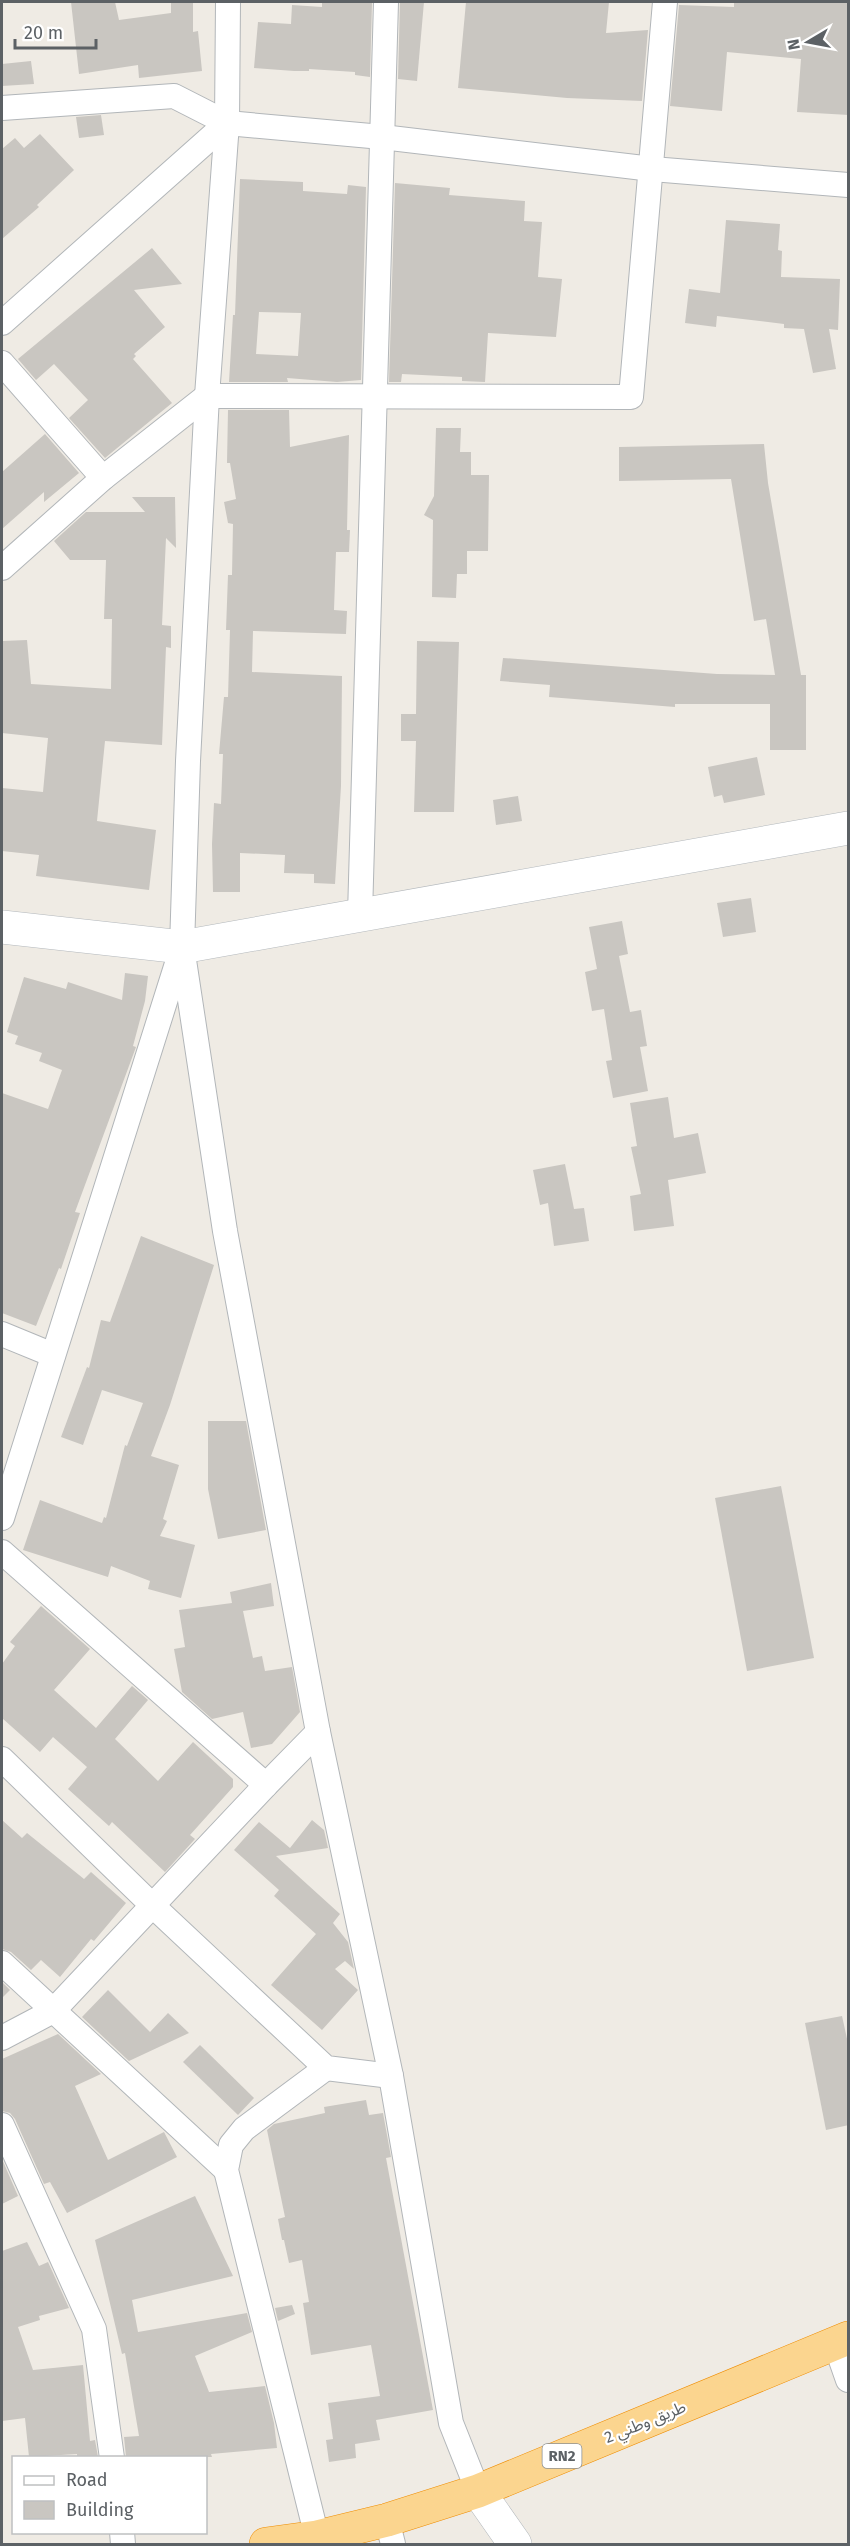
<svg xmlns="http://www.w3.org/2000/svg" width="850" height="2546" font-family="'Fira Sans','Noto Sans Arabic',sans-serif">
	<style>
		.building { fill: #c9c6c1; fill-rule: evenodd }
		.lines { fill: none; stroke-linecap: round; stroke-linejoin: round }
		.street-casing { stroke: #b2b6b9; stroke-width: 26 }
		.secondary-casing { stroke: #b3b8bc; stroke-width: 34 }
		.highway-casing { stroke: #ef8e04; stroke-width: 34 }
		.street { stroke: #fff; stroke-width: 24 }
		.secondary { stroke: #fff; stroke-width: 33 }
		.highway { stroke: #fbd58f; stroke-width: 33 }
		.labels { text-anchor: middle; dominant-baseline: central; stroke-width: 4.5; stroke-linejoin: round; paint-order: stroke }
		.shield { fill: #fff; stroke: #8d9093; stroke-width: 1.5 }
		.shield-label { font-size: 15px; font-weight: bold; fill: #5c6165 }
		.street-label { font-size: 16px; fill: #5c6165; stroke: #fff }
	</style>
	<rect width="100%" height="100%" fill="#efebe4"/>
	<g class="building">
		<path d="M 71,2 L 115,2 L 119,20 L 171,13 L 171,2 L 193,2 L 193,32 L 198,31 L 202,71 L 139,78 L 138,65 L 79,74 Z"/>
		<path d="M 372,2 L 370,77 L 355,75 L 355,72 L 309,69 L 309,71 L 294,71 L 254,68 L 258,22 L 291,24 L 292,5 L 322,7 L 322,3 Z"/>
		<path d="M 400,2 L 424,2 L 417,81 L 398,79 Z"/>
		<path d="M 466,2 L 609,2 L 606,33 L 648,30 L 642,101 L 567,98 L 458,88 Z"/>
		<path d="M 734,2 L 849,2 L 849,115 L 797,112 L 801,59 L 727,52 L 722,111 L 670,106 L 679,5 L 734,7 Z"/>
		<path d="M 31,61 L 34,84 L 2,86 L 2,64 Z"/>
		<path d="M 101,115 L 104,135 L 79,138 L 76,117 Z"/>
		<path d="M 40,134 L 74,170 L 37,205 L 39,207 L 2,239 L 2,149 L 15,138 L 24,148 Z"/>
		<path d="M 240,179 L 303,182 L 303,191 L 347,194 L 348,185 L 366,187 L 361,380 L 337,382 L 287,378 L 288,382 L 229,382 L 233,315 L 235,315 ZM 259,312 L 301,313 L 298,356 L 256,354 Z"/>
		<path d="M 395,183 L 450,188 L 449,195 L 525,201 L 524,221 L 542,222 L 538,277 L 562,279 L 556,337 L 488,333 L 485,382 L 462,381 L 462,377 L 402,374 L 401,382 L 389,382 Z"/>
		<path d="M 726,220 L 780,224 L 778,250 L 782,251 L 781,277 L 840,279 L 838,330 L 829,329 L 836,369 L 813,373 L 804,329 L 784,328 L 784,324 L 717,316 L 716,327 L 685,323 L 689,289 L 720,293 Z"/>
		<path d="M 152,248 L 182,284 L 134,290 L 165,327 L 134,354 L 136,356 L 133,359 L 172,403 L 105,458 L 69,418 L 88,400 L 54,364 L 36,380 L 18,359 Z"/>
		<path d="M 228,410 L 289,410 L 290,447 L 349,435 L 347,530 L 350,530 L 349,552 L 336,552 L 334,610 L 347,611 L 346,634 L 253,631 L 252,672 L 342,676 L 341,786 L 335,884 L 314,883 L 314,874 L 284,873 L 285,855 L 240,853 L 240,892 L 213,892 L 212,844 L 214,803 L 221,804 L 223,754 L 219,754 L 224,697 L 228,697 L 230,630 L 226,630 L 228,575 L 232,575 L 233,524 L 228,523 L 224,502 L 236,499 L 230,463 L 227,463 Z"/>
		<path d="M 436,428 L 461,428 L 460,452 L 471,452 L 471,475 L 489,475 L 488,551 L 467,551 L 467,574 L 457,574 L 456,598 L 432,597 L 433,520 L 424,515 L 434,496 Z"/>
		<path d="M 45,434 L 79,473 L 44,502 L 44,492 L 2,529 L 2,472 Z"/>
		<path d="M 764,444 L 768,483 L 801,675 L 806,675 L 806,750 L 770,750 L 770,704 L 675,704 L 675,707 L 549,697 L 550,685 L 500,681 L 503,658 L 717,674 L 775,675 L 766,619 L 754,621 L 731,479 L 619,481 L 619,447 Z"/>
		<path d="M 132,497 L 175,497 L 176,548 L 166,538 L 162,625 L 171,626 L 171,648 L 166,647 L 162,745 L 105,741 L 97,821 L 156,830 L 149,890 L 36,876 L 39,855 L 2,851 L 2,788 L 43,792 L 48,738 L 2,733 L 2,641 L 27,640 L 31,684 L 111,689 L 112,619 L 104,619 L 106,560 L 70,560 L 54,541 L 86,512 L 145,512 Z"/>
		<path d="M 417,641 L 459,642 L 454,812 L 414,812 L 416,741 L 401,741 L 401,714 L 416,714 Z"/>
		<path d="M 757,757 L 765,795 L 724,803 L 722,795 L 714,797 L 708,767 Z"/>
		<path d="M 518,796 L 522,821 L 496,825 L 493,800 Z"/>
		<path d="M 751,898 L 756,932 L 723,937 L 717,903 Z"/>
		<path d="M 622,921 L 628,954 L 619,956 L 630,1012 L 641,1010 L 647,1046 L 640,1047 L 648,1091 L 613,1098 L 606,1061 L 612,1060 L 604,1009 L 592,1011 L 585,972 L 597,969 L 589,927 Z"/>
		<path d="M 125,973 L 148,976 L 145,1001 L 133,1046 L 136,1047 L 75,1212 L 80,1213 L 61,1269 L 59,1268 L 36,1326 L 2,1313 L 2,1093 L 48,1109 L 62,1070 L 39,1061 L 42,1053 L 15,1044 L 18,1036 L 7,1032 L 24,977 L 66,989 L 68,982 L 122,1000 Z"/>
		<path d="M 668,1097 L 674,1138 L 698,1133 L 706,1173 L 668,1180 L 674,1226 L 634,1231 L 630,1196 L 641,1194 L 631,1147 L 637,1146 L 630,1103 Z"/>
		<path d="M 565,1164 L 574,1209 L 584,1208 L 589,1241 L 554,1246 L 548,1203 L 540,1205 L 533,1170 Z"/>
		<path d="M 141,1236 L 214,1265 L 170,1405 L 151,1456 L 179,1465 L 163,1519 L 167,1521 L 160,1536 L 195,1545 L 181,1598 L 148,1589 L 150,1581 L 111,1566 L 108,1577 L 23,1550 L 40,1500 L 102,1523 L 104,1517 L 106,1518 L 125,1445 L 127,1446 L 143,1403 L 102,1390 L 83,1445 L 61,1437 L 87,1367 L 89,1368 L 101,1320 L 110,1322 Z"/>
		<path d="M 208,1421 L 246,1421 L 266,1530 L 218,1539 L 208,1489 Z"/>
		<path d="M 781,1486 L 814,1658 L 747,1671 L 715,1498 Z"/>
		<path d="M 271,1583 L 274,1606 L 243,1611 L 253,1658 L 262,1656 L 265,1671 L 292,1667 L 300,1712 L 272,1744 L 251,1748 L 243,1712 L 212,1719 L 182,1692 L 174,1649 L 185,1647 L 179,1610 L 232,1603 L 230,1592 Z"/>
		<path d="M 41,1606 L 90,1649 L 54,1690 L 96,1728 L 132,1686 L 148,1700 L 115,1739 L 158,1781 L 193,1742 L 233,1779 L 233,1787 L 190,1835 L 195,1839 L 165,1872 L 112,1822 L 109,1826 L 68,1789 L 87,1767 L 53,1737 L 40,1752 L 2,1718 L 2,1664 L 15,1646 L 10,1642 Z"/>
		<path d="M 2,1820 L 22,1838 L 27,1833 L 84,1879 L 91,1872 L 126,1903 L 94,1941 L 91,1939 L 60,1977 L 41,1960 L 31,1970 L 11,1952 L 2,1949 Z"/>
		<path d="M 312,1820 L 324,1830 L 328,1848 L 276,1856 L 340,1914 L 333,1923 L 348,1942 L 354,1969 L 345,1961 L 335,1969 L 358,1990 L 322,2030 L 271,1985 L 316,1934 L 274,1896 L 279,1890 L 234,1850 L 259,1822 L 290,1848 Z"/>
		<path d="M 2,1982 L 10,1990 L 2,1998 Z"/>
		<path d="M 108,1990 L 150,2032 L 168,2013 L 189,2033 L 129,2061 L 82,2017 Z"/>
		<path d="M 842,2016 L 849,2048 L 849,2125 L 826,2130 L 805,2023 Z"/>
		<path d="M 58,2034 L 101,2074 L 75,2086 L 108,2160 L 164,2132 L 177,2157 L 67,2213 L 50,2182 L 44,2184 L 15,2119 L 10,2113 L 2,2111 L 2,2059 Z"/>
		<path d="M 200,2045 L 254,2098 L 238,2115 L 183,2062 Z"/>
		<path d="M 366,2100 L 369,2115 L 383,2113 L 391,2157 L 386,2158 L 433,2410 L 376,2420 L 380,2440 L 355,2444 L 356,2458 L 329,2462 L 326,2440 L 333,2439 L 328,2403 L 380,2396 L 371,2345 L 311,2355 L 303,2303 L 309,2302 L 302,2260 L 289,2263 L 284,2240 L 282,2240 L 278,2219 L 285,2217 L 267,2130 L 274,2124 L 325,2113 L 324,2107 Z"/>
		<path d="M 2,2159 L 18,2196 L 2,2204 Z"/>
		<path d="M 195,2196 L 233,2276 L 132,2300 L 138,2332 L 247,2313 L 252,2332 L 195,2356 L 209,2392 L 265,2386 L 274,2423 L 277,2448 L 211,2454 L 212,2457 L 126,2457 L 124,2437 L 139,2436 L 125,2353 L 122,2354 L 95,2240 Z"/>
		<path d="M 27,2242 L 39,2266 L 48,2262 L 69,2308 L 39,2316 L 40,2320 L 18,2327 L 33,2370 L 83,2365 L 90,2441 L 95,2440 L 98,2457 L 77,2457 L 77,2454 L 29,2457 L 25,2418 L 2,2421 L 2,2251 Z"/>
		<path d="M 292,2305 L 295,2314 L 278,2321 L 275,2308 Z"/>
	</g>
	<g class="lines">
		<g class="street-casing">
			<g id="street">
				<path d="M 228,2 L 227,123 L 207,396 L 188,761 L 182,947 L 225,1231 L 318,1732 L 391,2076 L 451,2423 L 478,2491"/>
				<path d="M 2,108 L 174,96 L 227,123 L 382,137 L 652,169 L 848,185"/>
				<path d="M 2,323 L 227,123"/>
				<path d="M 2,363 L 103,478"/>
				<path d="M 2,568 L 103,478 L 207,396 L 631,397 L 665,2"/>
				<path d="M 360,915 L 386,2"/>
				<path d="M 2,1334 L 53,1355"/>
				<path d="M 2,1518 L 180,954"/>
				<path d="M 2,1552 L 266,1785"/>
				<path d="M 2,1759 L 153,1906 L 326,2068 L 391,2076"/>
				<path d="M 2,1963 L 226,2170"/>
				<path d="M 2,2038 L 53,2011 L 266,1785 L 318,1732"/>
				<path d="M 2,2125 L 94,2329 L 112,2458"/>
				<path d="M 835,2343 L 848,2380"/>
				<path d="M 387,2520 L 393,2544"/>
				<path d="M 122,2532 L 123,2544"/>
				<path d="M 317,2537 L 226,2170 L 231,2145 L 244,2129 L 326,2068"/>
			</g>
		</g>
		<g class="secondary-casing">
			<g id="secondary">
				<path d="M 2,927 L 182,947 L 848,828"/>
				<path d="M 478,2491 L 515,2544"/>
			</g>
		</g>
		<g class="highway-casing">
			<path id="highway" d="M 266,2544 L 317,2537 L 387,2520 L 478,2491 L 848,2338"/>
		</g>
		<use href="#street" class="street"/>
		<use href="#secondary" class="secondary"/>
		<use href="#highway" class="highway"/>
	</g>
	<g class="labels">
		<rect class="shield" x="542.5" y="2444" width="39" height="24" rx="4.5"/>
		<g class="shield-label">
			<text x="562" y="2456">RN2</text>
		</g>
		<g class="street-label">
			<text transform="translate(645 2422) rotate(-22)">طريق وطني 2</text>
		</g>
	</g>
	<rect width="850" height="2546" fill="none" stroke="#5c6165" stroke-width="6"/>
	<rect x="12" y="2456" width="195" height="78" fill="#ffffff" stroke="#bec0c1" stroke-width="1.5"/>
	<rect x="24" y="2476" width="30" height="9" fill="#ffffff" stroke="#bec0c1" stroke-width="1.5"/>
	<text x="66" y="2486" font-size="18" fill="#5c6165">Road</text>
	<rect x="24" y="2501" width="30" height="18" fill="#c9c6c1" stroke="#bec0c1" stroke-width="1.5"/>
	<text x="66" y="2516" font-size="18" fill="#5c6165">Building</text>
	<g transform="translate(808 42) rotate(260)" stroke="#ffffff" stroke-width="4.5" paint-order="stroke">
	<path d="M0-4.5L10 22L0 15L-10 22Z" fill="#5c6165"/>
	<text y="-9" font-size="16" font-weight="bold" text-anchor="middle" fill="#5c6165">N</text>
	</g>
	<path d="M15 39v9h81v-9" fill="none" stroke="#5c6165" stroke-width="3"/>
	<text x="24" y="39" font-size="18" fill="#5c6165" stroke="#ffffff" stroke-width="4.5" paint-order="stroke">20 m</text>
</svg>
